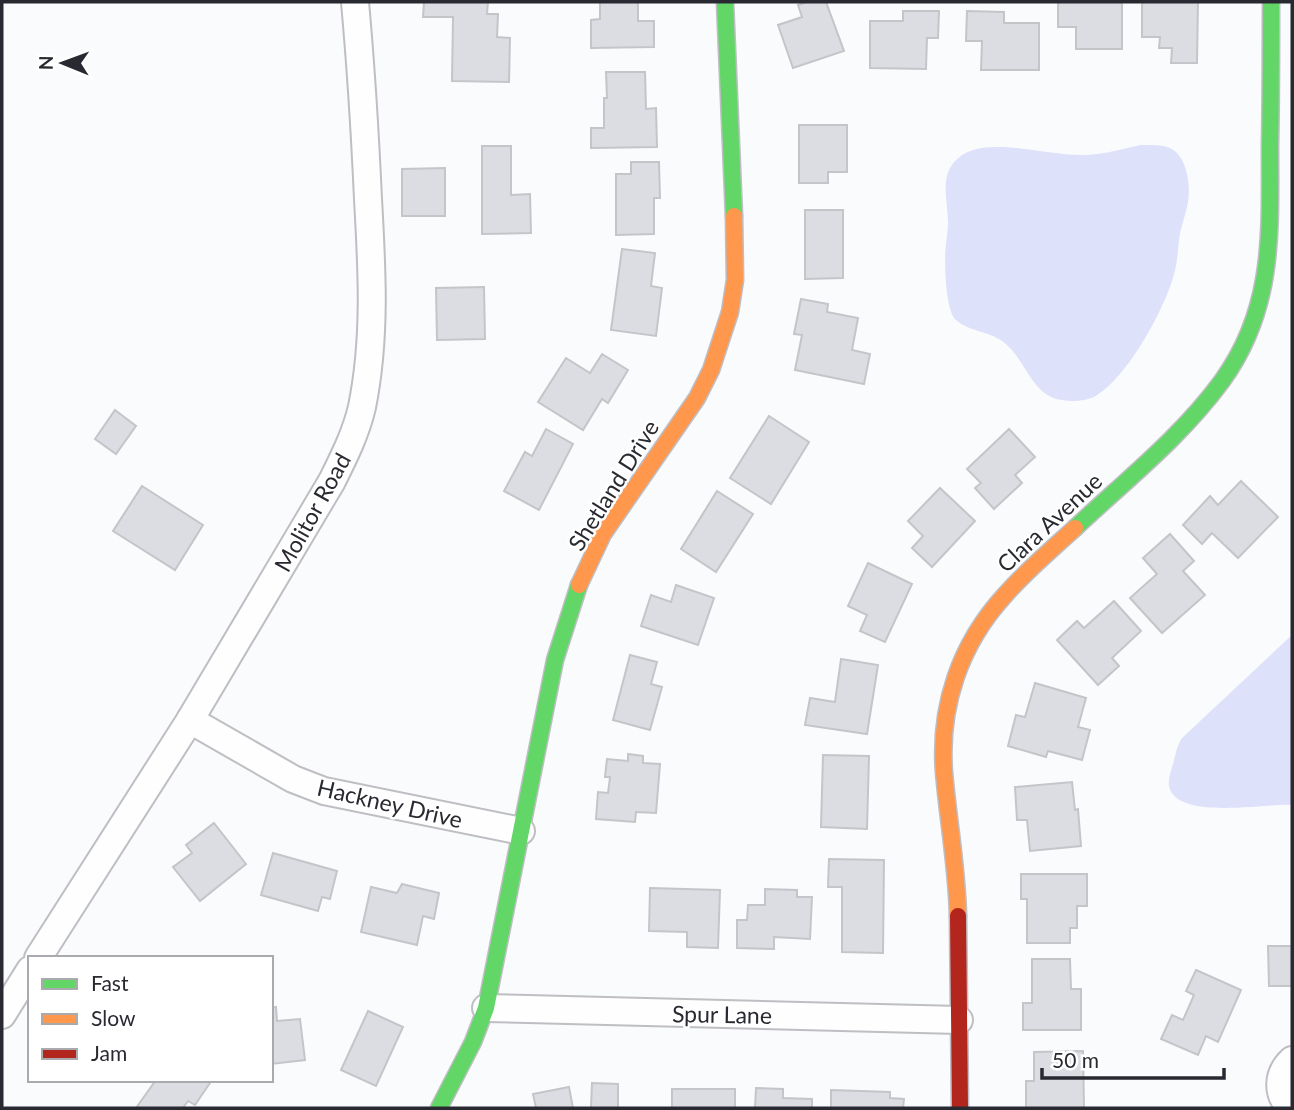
<svg xmlns="http://www.w3.org/2000/svg" width="1294" height="1110" font-family="Lato,sans-serif">
	<style>
		.water { fill: #dde1fa }
		.building { fill: #dcdde2; stroke: #c4c5c9; stroke-width: 2 }
		.lines { fill: none; stroke-linecap: round; stroke-linejoin: round }
		.street-casing { stroke: #bebec3; stroke-width: 30 }
		.fast-casing { stroke: #bebec3; stroke-width: 19 }
		.slow-casing { stroke: #bebec3; stroke-width: 19 }
		.jam-casing { stroke: #bebec3; stroke-width: 19 }
		.street { stroke: #fefeff; stroke-width: 26 }
		.fast { stroke: #63d668; stroke-width: 16 }
		.slow { stroke: #ff974d; stroke-width: 16 }
		.jam { stroke: #b3261e; stroke-width: 16 }
		.labels { text-anchor: middle; dominant-baseline: central; stroke-width: 5; stroke-linejoin: round; paint-order: stroke }
		.street-label { font-size: 23px; fill: #292a31; stroke: #fff }
	</style>
	<rect width="100%" height="100%" fill="#fafbfd"/>
	<g class="water">
		<path d="M 1141,145 C 1152,145 1168,144 1176,152 C 1189,165 1191,190 1187,207 C 1185,216 1182,224 1180,233 C 1178,245 1178,258 1175,270 C 1167,306 1127,379 1094,397 C 1085,401 1072,402 1062,400 C 1033,396 1027,364 1008,346 C 994,331 971,333 956,320 C 945,311 944,258 946,243 C 947,236 948,229 948,222 C 948,205 942,186 949,170 C 953,162 960,155 968,152 C 998,139 1050,156 1083,155 C 1102,155 1122,149 1141,145 Z"/>
		<path d="M 1292,635 L 1292,805 C 1266,803 1176,821 1169,786 C 1168,778 1171,771 1173,764 C 1176,754 1176,748 1182,738 Z"/>
	</g>
	<g class="building">
		<path d="M 424,2 L 488,2 L 487,14 L 498,14 L 497,37 L 510,38 L 509,82 L 452,81 L 453,17 L 423,17 Z"/>
		<path d="M 600,2 L 638,2 L 638,21 L 654,21 L 654,47 L 591,48 L 591,20 L 600,19 Z"/>
		<path d="M 807,2 L 826,2 L 844,51 L 793,68 L 778,25 L 802,17 L 798,5 Z"/>
		<path d="M 1058,2 L 1122,2 L 1122,49 L 1076,49 L 1076,27 L 1058,27 Z"/>
		<path d="M 1142,2 L 1198,2 L 1197,63 L 1171,63 L 1172,48 L 1159,48 L 1160,37 L 1142,37 Z"/>
		<path d="M 903,11 L 939,11 L 938,38 L 927,38 L 926,69 L 870,68 L 870,21 L 903,21 Z"/>
		<path d="M 967,11 L 1004,12 L 1004,23 L 1039,23 L 1039,70 L 981,70 L 982,41 L 966,41 Z"/>
		<path d="M 606,72 L 645,72 L 646,109 L 656,108 L 657,147 L 591,148 L 591,128 L 604,128 L 604,98 L 607,98 Z"/>
		<path d="M 799,125 L 847,125 L 847,172 L 828,172 L 828,183 L 799,183 Z"/>
		<path d="M 482,146 L 511,146 L 511,195 L 530,194 L 531,233 L 482,234 Z"/>
		<path d="M 631,162 L 659,162 L 660,198 L 654,198 L 654,234 L 616,235 L 616,174 L 631,174 Z"/>
		<path d="M 445,168 L 445,216 L 402,216 L 402,169 Z"/>
		<path d="M 805,210 L 843,210 L 843,278 L 805,279 Z"/>
		<path d="M 622,249 L 655,253 L 651,286 L 662,288 L 656,336 L 611,330 Z"/>
		<path d="M 484,287 L 485,339 L 437,340 L 436,288 Z"/>
		<path d="M 801,299 L 828,304 L 827,312 L 858,318 L 852,350 L 870,354 L 864,384 L 795,370 L 802,335 L 794,334 Z"/>
		<path d="M 602,354 L 628,370 L 608,403 L 602,399 L 583,430 L 538,402 L 566,358 L 590,373 Z"/>
		<path d="M 115,410 L 136,426 L 116,454 L 95,439 Z"/>
		<path d="M 769,416 L 809,442 L 771,504 L 730,478 Z"/>
		<path d="M 546,429 L 573,444 L 539,510 L 504,491 L 525,452 L 532,456 Z"/>
		<path d="M 1009,429 L 1035,457 L 1015,475 L 1022,483 L 994,509 L 975,488 L 981,483 L 967,469 Z"/>
		<path d="M 1241,481 L 1278,517 L 1238,558 L 1212,533 L 1202,544 L 1183,525 L 1210,496 L 1218,505 Z"/>
		<path d="M 142,486 L 203,525 L 175,570 L 113,531 Z"/>
		<path d="M 940,488 L 975,521 L 932,567 L 912,548 L 923,536 L 908,521 Z"/>
		<path d="M 717,491 L 753,514 L 716,572 L 681,549 Z"/>
		<path d="M 1170,534 L 1194,561 L 1183,571 L 1205,595 L 1162,633 L 1130,598 L 1157,574 L 1143,558 Z"/>
		<path d="M 868,563 L 912,584 L 885,642 L 860,631 L 867,615 L 848,606 Z"/>
		<path d="M 676,585 L 714,598 L 698,645 L 641,626 L 651,595 L 671,602 Z"/>
		<path d="M 1114,601 L 1141,631 L 1112,658 L 1119,666 L 1098,685 L 1057,640 L 1077,621 L 1084,628 Z"/>
		<path d="M 630,655 L 657,662 L 651,684 L 662,687 L 650,730 L 613,720 Z"/>
		<path d="M 841,659 L 878,665 L 867,734 L 805,725 L 810,698 L 835,702 Z"/>
		<path d="M 1035,683 L 1086,698 L 1078,727 L 1090,730 L 1082,760 L 1048,751 L 1046,757 L 1008,746 L 1016,715 L 1025,717 Z"/>
		<path d="M 628,754 L 643,756 L 643,763 L 660,764 L 656,813 L 636,812 L 635,822 L 596,819 L 598,792 L 608,793 L 610,777 L 605,777 L 607,759 L 628,761 Z"/>
		<path d="M 823,755 L 869,756 L 867,829 L 821,827 Z"/>
		<path d="M 1072,782 L 1075,810 L 1078,809 L 1081,846 L 1030,851 L 1027,820 L 1017,820 L 1015,787 Z"/>
		<path d="M 214,823 L 246,864 L 200,901 L 173,867 L 192,853 L 186,845 Z"/>
		<path d="M 273,853 L 337,871 L 330,899 L 322,897 L 318,911 L 261,895 Z"/>
		<path d="M 829,859 L 884,860 L 883,953 L 842,952 L 842,887 L 828,887 Z"/>
		<path d="M 1021,874 L 1087,874 L 1087,906 L 1077,906 L 1077,928 L 1070,928 L 1070,943 L 1027,943 L 1027,899 L 1021,899 Z"/>
		<path d="M 402,884 L 439,893 L 434,919 L 423,916 L 417,945 L 361,932 L 371,887 L 397,893 Z"/>
		<path d="M 650,888 L 720,890 L 718,948 L 687,947 L 687,932 L 649,931 Z"/>
		<path d="M 765,889 L 797,890 L 797,897 L 812,897 L 810,939 L 774,937 L 774,949 L 737,948 L 737,920 L 747,920 L 748,905 L 765,905 Z"/>
		<path d="M 1268,946 L 1292,946 L 1292,986 L 1269,986 Z"/>
		<path d="M 1032,959 L 1070,959 L 1071,989 L 1081,989 L 1081,1030 L 1023,1030 L 1023,1003 L 1032,1003 Z"/>
		<path d="M 1196,970 L 1241,990 L 1218,1042 L 1206,1036 L 1198,1055 L 1161,1039 L 1172,1015 L 1183,1020 L 1194,995 L 1186,991 Z"/>
		<path d="M 276,1007 L 277,1021 L 300,1019 L 305,1060 L 271,1064 L 271,1008 Z"/>
		<path d="M 368,1011 L 403,1027 L 376,1086 L 341,1070 Z"/>
		<path d="M 1083,1051 L 1084,1108 L 1026,1108 L 1026,1081 L 1034,1081 L 1034,1052 Z"/>
		<path d="M 156,1080 L 212,1080 L 195,1105 L 188,1101 L 183,1108 L 136,1108 Z"/>
		<path d="M 592,1083 L 618,1084 L 618,1108 L 591,1108 Z"/>
		<path d="M 569,1087 L 573,1108 L 536,1108 L 533,1094 Z"/>
		<path d="M 756,1088 L 783,1089 L 783,1098 L 812,1099 L 812,1108 L 755,1108 Z"/>
		<rect x="672" y="1089" width="63" height="19"/>
		<path d="M 831,1090 L 890,1092 L 890,1098 L 904,1099 L 903,1108 L 831,1108 Z"/>
	</g>
	<g class="lines">
		<g class="street-casing">
			<g id="street">
				<path d="M 190,720 L 293,779 L 324,791 L 521,831"/>
				<path d="M 38,958 L 190,720 L 332,481 C 344,457 356,433 362,407 C 376,338 372,269 368,199 C 365,133 361,68 355,2"/>
				<path d="M 486,1008 L 959,1020"/>
				<path d="M 2,1015 L 30,970"/>
				<path d="M 1291,1108 C 1276,1094 1277,1074 1292,1060"/>
			</g>
		</g>
		<g class="fast-casing">
			<g id="fast">
				<path d="M 725,2 L 734,216"/>
				<path d="M 1075,528 C 1125,481 1181,437 1222,381 C 1275,308 1270,232 1270,146 C 1271,98 1271,50 1271,2"/>
				<path d="M 439,1108 L 473,1042 L 486,1008 L 555,660 L 579,585"/>
			</g>
		</g>
		<g class="slow-casing">
			<g id="slow">
				<path d="M 579,585 L 603,534 L 697,398 L 711,370 L 730,312 L 735,280 L 734,216"/>
				<path d="M 958,916 C 957,867 948,820 944,772 C 939,706 960,644 1005,595 C 1026,571 1051,550 1075,528"/>
			</g>
		</g>
		<g class="jam-casing">
			<path id="jam" d="M 958,916 L 960,1108"/>
		</g>
		<use href="#street" class="street"/>
		<use href="#fast" class="fast"/>
		<use href="#slow" class="slow"/>
		<use href="#jam" class="jam"/>
	</g>
	<g class="labels">
		<g class="street-label">
			<text transform="translate(613 485) rotate(-58)">Shetland Drive</text>
			<text transform="translate(312 512) rotate(-61)">Molitor Road</text>
			<text transform="translate(1049 522) rotate(-43)">Clara Avenue</text>
			<text transform="translate(390 803) rotate(13)">Hackney Drive</text>
			<text transform="translate(722 1014) rotate(1)">Spur Lane</text>
		</g>
	</g>
	<rect width="1294" height="1110" fill="none" stroke="#292a31" stroke-width="7"/>
	<rect x="28" y="956" width="245" height="126" fill="#ffffff" stroke="#a9aaad" stroke-width="2"/>
	<rect x="42" y="979" width="35" height="10" fill="#63d668" stroke="#a9aaad" stroke-width="2"/>
	<text x="91" y="991" font-size="21" fill="#292a31">Fast</text>
	<rect x="42" y="1014" width="35" height="10" fill="#ff974d" stroke="#a9aaad" stroke-width="2"/>
	<text x="91" y="1026" font-size="21" fill="#292a31">Slow</text>
	<rect x="42" y="1049" width="35" height="10" fill="#b3261e" stroke="#a9aaad" stroke-width="2"/>
	<text x="91" y="1061" font-size="21" fill="#292a31">Jam</text>
	<g transform="translate(63 63) rotate(271)" stroke="#ffffff" stroke-width="5" paint-order="stroke">
	<path d="M0-5L12 26L0 18L-12 26Z" fill="#292a31"/>
	<text y="-10" font-size="19" font-weight="bold" text-anchor="middle" fill="#292a31">N</text>
	</g>
	<path d="M1042 1068v10h182v-10" fill="none" stroke="#292a31" stroke-width="3.5"/>
	<text x="1052" y="1068" font-size="21" fill="#292a31" stroke="#ffffff" stroke-width="5" paint-order="stroke">50 m</text>
</svg>
